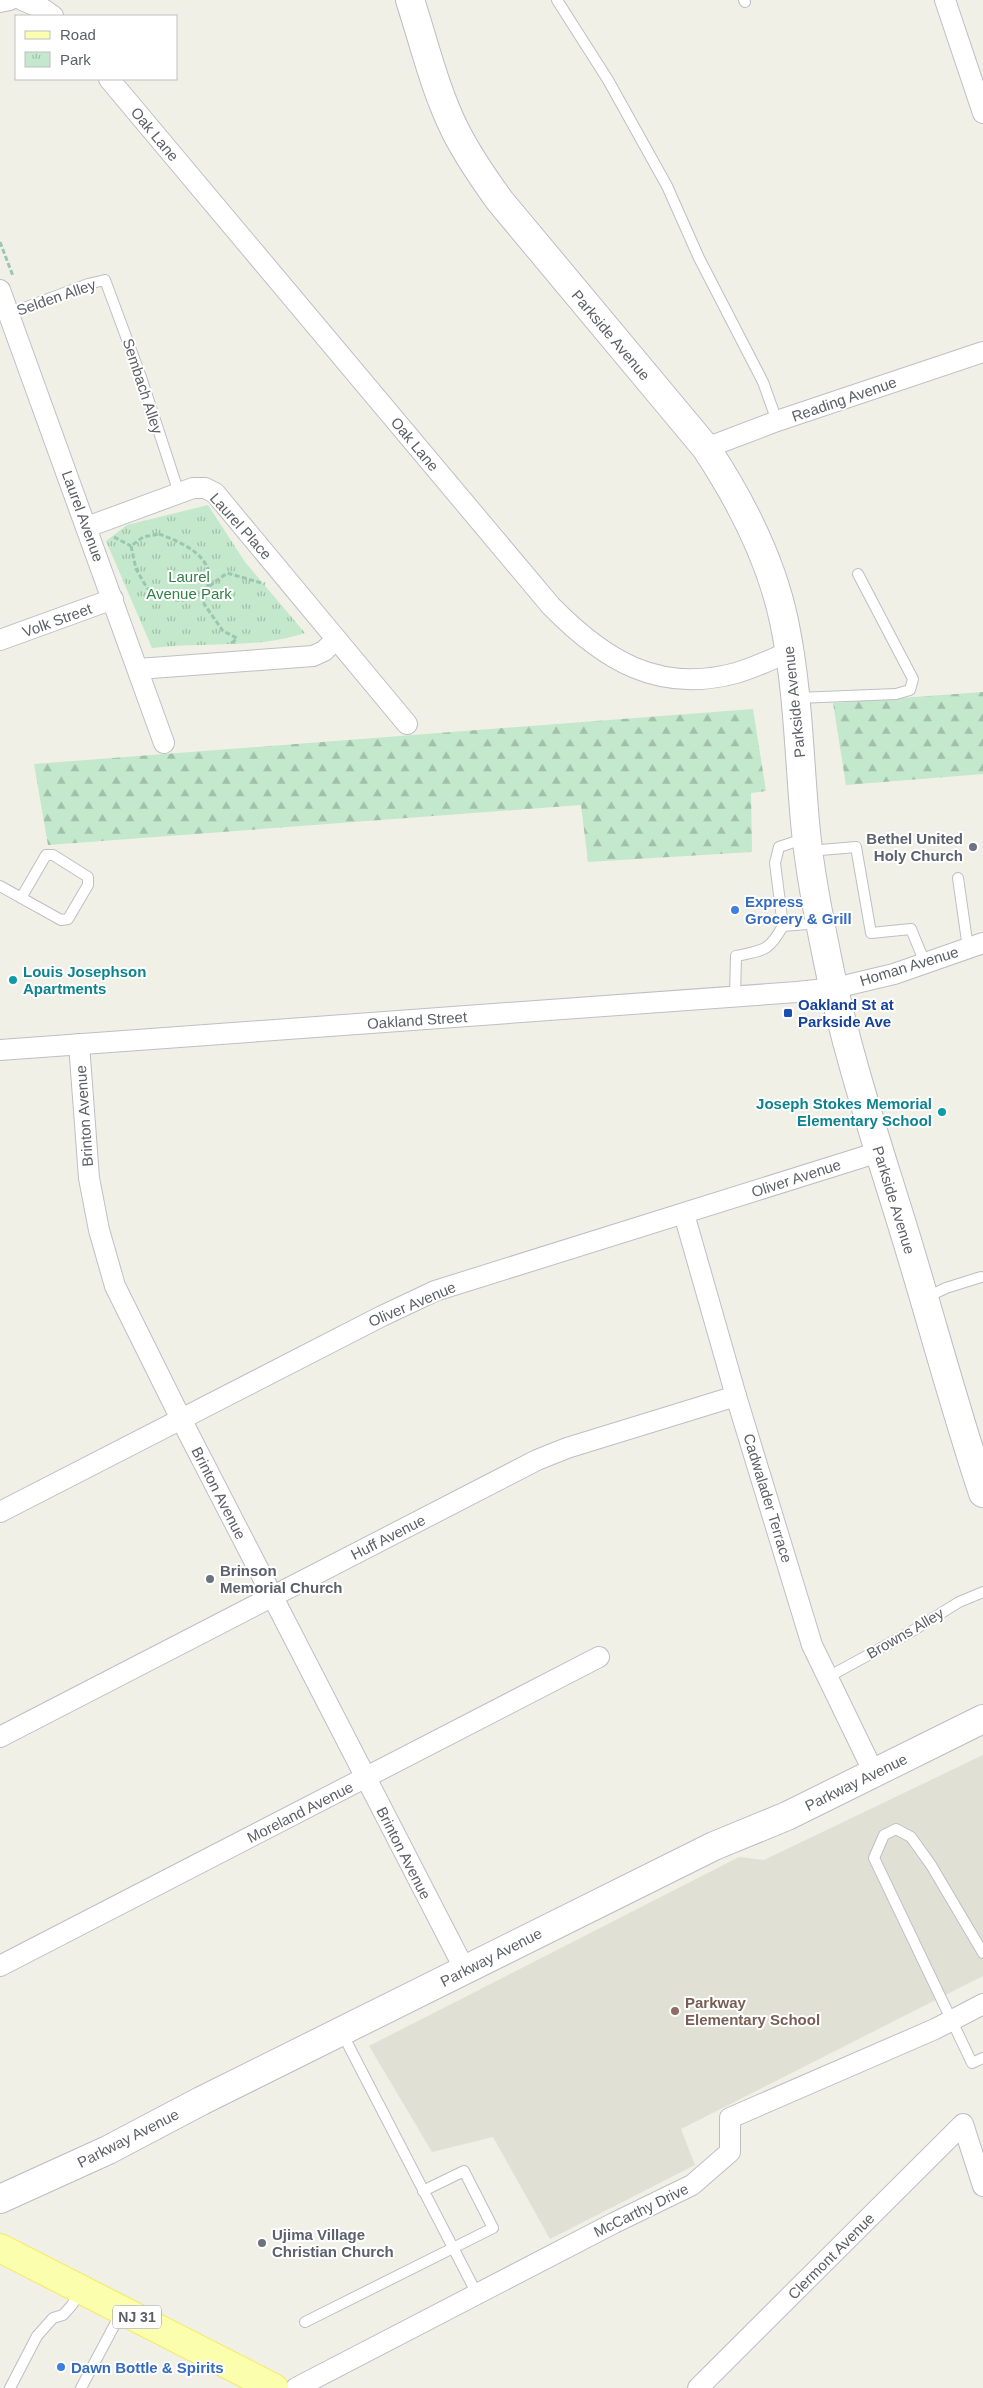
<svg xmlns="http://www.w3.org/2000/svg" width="983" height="2388" font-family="Helvetica,sans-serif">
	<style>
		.education { fill: #e1e0d5 }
		.forest { fill: url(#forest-firs) }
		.park { fill: url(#park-tufts) }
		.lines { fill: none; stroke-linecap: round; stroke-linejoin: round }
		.lane-casing { stroke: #bebfc5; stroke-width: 12 }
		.street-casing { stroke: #bebfc5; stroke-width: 22 }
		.secondary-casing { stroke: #bcbdc4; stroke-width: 30 }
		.primary-casing { stroke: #f5ea5b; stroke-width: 30 }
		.path { stroke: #9ac7b0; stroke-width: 3; stroke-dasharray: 5 2.5; stroke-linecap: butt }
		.lane { stroke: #fff; stroke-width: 10 }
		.street { stroke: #fff; stroke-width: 20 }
		.secondary { stroke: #fff; stroke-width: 28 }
		.primary { stroke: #fbffad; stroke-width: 28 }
		.worship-dot { fill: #6b7280; stroke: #fff; stroke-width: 2 }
		.shop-dot { fill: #3f7fe0; stroke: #fff; stroke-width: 2 }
		.culture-dot { fill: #0f9aa8; stroke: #fff; stroke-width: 2 }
		.transit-dot { fill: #1a4fb4; stroke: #fff; stroke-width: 2 }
		.education-dot { fill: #8d6e63; stroke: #fff; stroke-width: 2 }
		.labels { text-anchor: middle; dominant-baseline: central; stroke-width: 4; stroke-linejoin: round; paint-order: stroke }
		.shield { fill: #fff; stroke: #8e9095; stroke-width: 1 }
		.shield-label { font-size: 14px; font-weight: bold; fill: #5e6067 }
		.street-label { font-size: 15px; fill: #5e6067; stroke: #fff }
		.park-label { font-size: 15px; fill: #318246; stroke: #fff }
		.worship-label { font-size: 15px; font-weight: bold; fill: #5b616d; stroke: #fff; text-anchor: start }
		.shop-label { font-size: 15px; font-weight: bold; fill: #366cbe; stroke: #fff; text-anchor: start }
		.culture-label { font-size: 15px; font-weight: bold; fill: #0d838f; stroke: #fff; text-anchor: start }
		.transit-label { font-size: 15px; font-weight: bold; fill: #164399; stroke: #fff; text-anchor: start }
		.education-label { font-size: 15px; font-weight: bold; fill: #785e54; stroke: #fff; text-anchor: start }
	</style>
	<defs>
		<pattern id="forest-firs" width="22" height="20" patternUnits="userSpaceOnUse" patternTransform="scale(1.25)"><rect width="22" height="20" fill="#c3e8cb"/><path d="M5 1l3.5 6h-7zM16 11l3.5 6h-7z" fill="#a2bfa9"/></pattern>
		<pattern id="park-tufts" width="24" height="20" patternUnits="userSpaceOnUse" patternTransform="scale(1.25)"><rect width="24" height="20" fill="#c3e8cb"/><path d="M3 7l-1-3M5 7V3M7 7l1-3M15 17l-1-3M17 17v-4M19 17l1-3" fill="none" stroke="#a2bfa9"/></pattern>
	</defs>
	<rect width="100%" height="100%" fill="#f1f0e7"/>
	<path class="education" d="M 983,1755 L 983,1976 L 681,2129 L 695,2165 L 550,2239 L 493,2137 L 432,2152 L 369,2046 L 739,1857 L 764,1860 Z"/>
	<g class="forest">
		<path d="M 983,692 L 983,774 L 846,785 L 833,703 Z"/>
		<path d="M 753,709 L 766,791 L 751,793 L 752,852 L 588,862 L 581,805 L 48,845 L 34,764 Z"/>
	</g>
	<path class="park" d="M 208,505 L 245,562 L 305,633 C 258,649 201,642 152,648 L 106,541 L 127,525 Z"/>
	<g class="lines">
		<g class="lane-casing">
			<g id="lane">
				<path d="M 557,0 L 608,80 L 667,186 L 699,258 L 763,382 L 777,421"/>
				<path d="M 744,0 L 745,2"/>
				<path d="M 8,314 L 88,284 L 105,280 L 141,377 L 179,493"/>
				<path d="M 797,698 L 896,694 L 910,690 L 913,679 L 858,574"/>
				<path d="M 809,851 L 856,847 L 871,933 L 911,929 L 925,963"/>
				<path d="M 958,878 L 968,948"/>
				<path d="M 0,886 L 61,920 L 68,919 L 88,885 L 88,877 L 53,855 L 46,855 L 21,898"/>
				<path d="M 783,926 L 775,863 L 779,847 L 806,838"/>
				<path d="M 735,997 L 736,956 C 764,950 768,952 783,926 L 820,923"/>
				<path d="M 925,1298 L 946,1288 L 981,1277"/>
				<path d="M 828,1677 L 914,1630 L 959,1602 L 983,1592"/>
				<path d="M 983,1953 L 931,1865 L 911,1837 L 896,1829 L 884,1835 L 874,1858 L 972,2063 L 983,2058"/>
				<path d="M 342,2033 L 477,2294"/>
				<path d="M 305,2322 L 493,2228 L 464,2171 L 423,2191"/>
				<path d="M 10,2388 L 37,2336 L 53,2318 L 63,2315 L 72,2305 L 80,2290"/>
				<path d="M 81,2388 L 122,2311"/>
			</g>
		</g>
		<g class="street-casing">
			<g id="street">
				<path d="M 22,0 L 43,9 L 53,16"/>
				<path d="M 945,0 L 983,113"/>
				<path d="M 0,2 L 10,0"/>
				<path d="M 109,79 L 551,606 C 604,660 658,694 736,673 C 754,668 772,659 789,652"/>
				<path d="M 0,290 L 164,743"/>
				<path d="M 706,448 L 777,421 L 983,352"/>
				<path d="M 87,527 L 193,488 L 205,488 L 215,493 L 407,724"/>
				<path d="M 0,640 L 113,599"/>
				<path d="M 138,669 L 313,656 L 324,651 L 336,639"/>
				<path d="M 79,1044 L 89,1178 L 99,1230 L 115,1286 L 181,1419 L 465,1970"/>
				<path d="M 0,1050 L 797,992 L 835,988 L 894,974 L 983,943"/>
				<path d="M 684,1214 L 736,1396 L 812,1645 L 874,1773"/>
				<path d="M 0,1512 L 382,1316 L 435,1291 L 879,1152"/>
				<path d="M 0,1737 L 537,1460 L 567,1448 L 736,1396"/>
				<path d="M 0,1966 L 599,1657"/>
				<path d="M 296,2388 L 614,2223 L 692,2185 L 730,2152 L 730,2118 L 935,2029 L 983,2004"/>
				<path d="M 698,2388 L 963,2124 L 983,2186"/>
			</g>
		</g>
		<g class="secondary-casing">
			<g id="secondary">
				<path d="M 410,0 C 424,43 435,90 455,130 C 468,156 484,179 500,201 L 706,448 C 741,501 771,559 784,621 C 798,687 799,755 805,822 C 809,868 818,913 827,957 C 845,1047 874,1134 901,1221 C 929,1311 953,1403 983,1493"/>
				<path d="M 0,2199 L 108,2150 L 201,2101 L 714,1846 L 787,1816 L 983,1719"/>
			</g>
		</g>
		<g class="primary-casing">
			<path id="primary" d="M 0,2248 L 274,2388"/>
		</g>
		<g class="path">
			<path d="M 0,242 L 13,276"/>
			<path d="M 159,534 C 178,541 203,551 209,572 C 211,577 208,584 207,588 L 181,601 L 168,598 L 147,588 L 136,569 L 131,546 L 143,537 Z"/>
			<path d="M 114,537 L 131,546"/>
			<path d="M 232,643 L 237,638 L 223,631 L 204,604 L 207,588 L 227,573 L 265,584"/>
		</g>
		<use href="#lane" class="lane"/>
		<use href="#street" class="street"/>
		<use href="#secondary" class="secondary"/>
		<use href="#primary" class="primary"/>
	</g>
	<g class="worship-dot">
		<circle cx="973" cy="847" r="5"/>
		<circle cx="210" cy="1579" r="5"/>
		<circle cx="262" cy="2243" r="5"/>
	</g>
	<g class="shop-dot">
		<circle cx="735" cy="910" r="5"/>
		<circle cx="61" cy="2367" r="5"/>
	</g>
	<g class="culture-dot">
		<circle cx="13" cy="980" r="5"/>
		<circle cx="942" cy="1112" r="5"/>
	</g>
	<rect class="transit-dot" x="783" y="1008" width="10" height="10" rx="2.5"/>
	<circle class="education-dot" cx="675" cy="2011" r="5"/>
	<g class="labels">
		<rect class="shield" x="113" y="2305.5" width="48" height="23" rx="4"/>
		<g class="shield-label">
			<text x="137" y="2317">NJ 31</text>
		</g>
		<g class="street-label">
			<text transform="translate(155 134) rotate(50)">Oak Lane</text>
			<text transform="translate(56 297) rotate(-19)">Selden Alley</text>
			<text transform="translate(611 335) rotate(50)">Parkside Avenue</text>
			<text transform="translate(143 386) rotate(72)">Sembach Alley</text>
			<text transform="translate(844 399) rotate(-19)">Reading Avenue</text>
			<text transform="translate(415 444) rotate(50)">Oak Lane</text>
			<text transform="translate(83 516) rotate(70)">Laurel Avenue</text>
			<text transform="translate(241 526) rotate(48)">Laurel Place</text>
			<text transform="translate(57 620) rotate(-20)">Volk Street</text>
			<text transform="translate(794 702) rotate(-96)">Parkside Avenue</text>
			<text transform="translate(909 966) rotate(-17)">Homan Avenue</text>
			<text transform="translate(417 1020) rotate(-4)">Oakland Street</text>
			<text transform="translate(84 1116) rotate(-94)">Brinton Avenue</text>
			<text transform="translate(796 1178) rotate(-18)">Oliver Avenue</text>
			<text transform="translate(894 1200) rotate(73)">Parkside Avenue</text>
			<text transform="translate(412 1304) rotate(-23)">Oliver Avenue</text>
			<text transform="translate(219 1493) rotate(63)">Brinton Avenue</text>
			<text transform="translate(768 1498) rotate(73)">Cadwalader Terrace</text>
			<text transform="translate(388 1537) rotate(-27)">Huff Avenue</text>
			<text transform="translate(905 1633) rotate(-30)">Browns Alley</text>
			<text transform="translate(856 1782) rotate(-26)">Parkway Avenue</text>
			<text transform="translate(300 1812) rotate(-27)">Moreland Avenue</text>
			<text transform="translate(404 1853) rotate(63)">Brinton Avenue</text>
			<text transform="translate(491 1957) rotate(-27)">Parkway Avenue</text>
			<text transform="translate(128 2138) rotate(-27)">Parkway Avenue</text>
			<text transform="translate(641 2210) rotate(-26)">McCarthy Drive</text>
			<text transform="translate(831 2256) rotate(-45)">Clermont Avenue</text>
		</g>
		<g class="park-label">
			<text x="189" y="576">Laurel<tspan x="189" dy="17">Avenue Park</tspan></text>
		</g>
		<g class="worship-label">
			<text x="963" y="838" text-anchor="end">Bethel United<tspan x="963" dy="17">Holy Church</tspan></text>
			<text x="220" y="1570">Brinson<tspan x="220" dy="17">Memorial Church</tspan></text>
			<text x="272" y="2234">Ujima Village<tspan x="272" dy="17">Christian Church</tspan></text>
		</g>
		<g class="shop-label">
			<text x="745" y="901">Express<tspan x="745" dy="17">Grocery &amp; Grill</tspan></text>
			<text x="71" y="2367">Dawn Bottle &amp; Spirits</text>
		</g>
		<g class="culture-label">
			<text x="23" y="971">Louis Josephson<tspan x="23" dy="17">Apartments</tspan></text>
			<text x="932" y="1103" text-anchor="end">Joseph Stokes Memorial<tspan x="932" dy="17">Elementary School</tspan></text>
		</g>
		<g class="transit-label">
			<text x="798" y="1004">Oakland St at<tspan x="798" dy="17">Parkside Ave</tspan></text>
		</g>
		<g class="education-label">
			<text x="685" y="2002">Parkway<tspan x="685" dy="17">Elementary School</tspan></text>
		</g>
	</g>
	<rect x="15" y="15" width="162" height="65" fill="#ffffff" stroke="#bfbfc2"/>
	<rect x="25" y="31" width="25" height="8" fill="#fbffad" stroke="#bfbfc2"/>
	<text x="60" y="40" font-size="15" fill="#5e6067">Road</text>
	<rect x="25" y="52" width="25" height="15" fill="url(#park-tufts)" stroke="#bfbfc2"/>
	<text x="60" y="65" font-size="15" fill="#5e6067">Park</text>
</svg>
